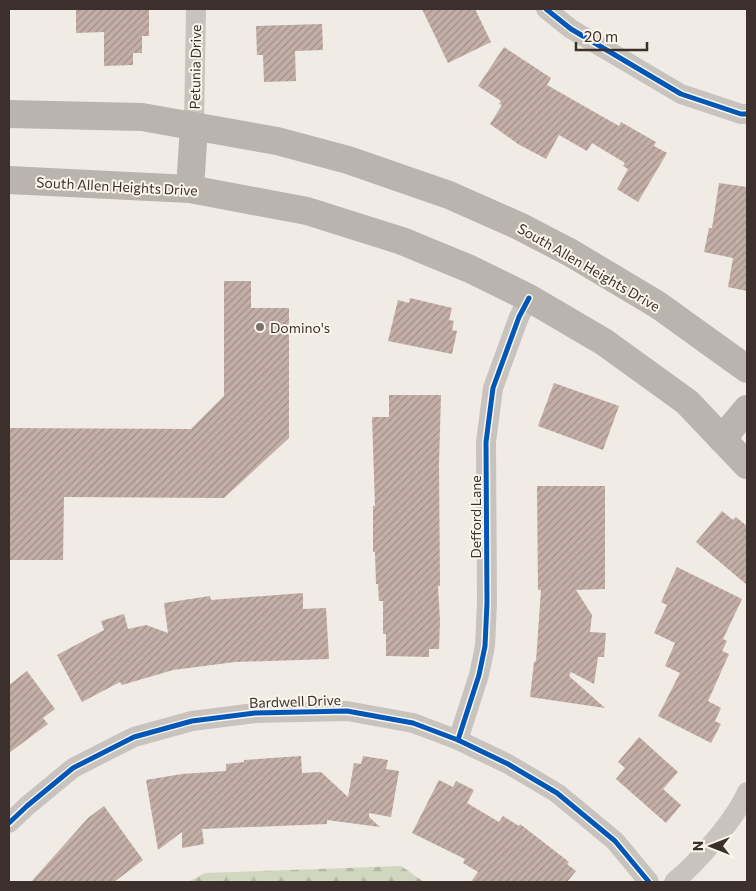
<svg xmlns="http://www.w3.org/2000/svg" width="756" height="891" font-family="Commissioner,sans-serif">
	<style>
		.forest { fill: url(#forest-firs) }
		.building { fill: url(#building-hatch) }
		.lines { fill: none; stroke-linecap: round; stroke-linejoin: round }
		.street { stroke: #c9c3be; stroke-width: 20 }
		.secondary { stroke: #bab3ae; stroke-width: 28 }
		.cycleway-casing { stroke: #fbf5ee; stroke-width: 8 }
		.cycleway { stroke: #0057b8; stroke-width: 5 }
		.poi-dot { fill: #7a716c; stroke: #fbf5ee; stroke-width: 2 }
		.labels { text-anchor: middle; dominant-baseline: central; stroke-width: 4; stroke-linejoin: round; paint-order: stroke }
		.street-label { font-size: 14px; fill: #3b302b; stroke: #fbf5ee }
		.poi-label { font-size: 14px; fill: #3b302b; stroke: #fbf5ee; text-anchor: start }
	</style>
	<defs>
		<pattern id="forest-firs" width="22" height="20" patternUnits="userSpaceOnUse" patternTransform="scale(1.25)"><rect width="22" height="20" fill="#d1d6bf"/><path d="M5 1l3.5 6h-7zM16 11l3.5 6h-7z" fill="#b4b8a4"/></pattern>
		<pattern id="building-hatch" width="6" height="6" patternUnits="userSpaceOnUse" patternTransform="scale(1.25)"><rect width="6" height="6" fill="#c3afa7"/><path d="M-1 1l2-2M0 6l6-6M5 7l2-2" fill="none" stroke="#a08f88"/></pattern>
	</defs>
	<rect width="100%" height="100%" fill="#f0ebe5"/>
	<path class="forest" d="M 401,866 L 424,882 L 188,882 L 205,873 Z"/>
	<g class="building">
		<path d="M 76,9 L 149,9 L 149,36 L 142,36 L 142,53 L 133,53 L 133,65 L 104,66 L 104,32 L 76,33 Z"/>
		<path d="M 422,9 L 475,9 L 491,42 L 448,63 Z"/>
		<path d="M 322,24 L 323,50 L 295,51 L 296,81 L 264,82 L 263,55 L 257,55 L 256,26 Z"/>
		<path d="M 504,47 L 551,78 L 547,85 L 619,126 L 621,122 L 656,142 L 654,146 L 667,153 L 638,202 L 617,189 L 628,169 L 623,166 L 625,163 L 592,143 L 587,151 L 559,135 L 546,159 L 518,144 L 490,124 L 502,105 L 499,104 L 501,101 L 478,86 Z"/>
		<path d="M 719,183 L 747,187 L 747,291 L 728,287 L 733,258 L 704,252 L 709,228 L 712,228 Z"/>
		<path d="M 224,281 L 251,281 L 251,308 L 289,308 L 289,438 L 224,498 L 64,497 L 63,560 L 9,560 L 9,428 L 191,429 L 224,396 Z"/>
		<path d="M 410,298 L 452,308 L 449,320 L 454,321 L 452,330 L 457,331 L 452,354 L 388,341 L 398,300 L 409,303 Z"/>
		<path d="M 554,383 L 619,406 L 603,450 L 538,426 Z"/>
		<path d="M 389,395 L 441,395 L 439,464 L 440,586 L 438,586 L 440,620 L 439,649 L 429,649 L 429,657 L 386,656 L 386,634 L 383,634 L 383,601 L 379,601 L 378,584 L 376,584 L 375,552 L 373,552 L 373,506 L 375,506 L 372,417 L 389,417 Z"/>
		<path d="M 537,486 L 605,486 L 605,589 L 576,590 L 592,615 L 590,632 L 606,633 L 604,657 L 598,657 L 594,684 L 571,672 L 569,676 L 605,708 L 530,697 L 534,662 L 536,661 L 541,590 L 538,590 Z"/>
		<path d="M 722,511 L 733,520 L 736,517 L 747,526 L 747,585 L 696,542 Z"/>
		<path d="M 677,567 L 742,599 L 723,639 L 727,641 L 722,651 L 729,654 L 708,701 L 721,708 L 715,721 L 721,724 L 711,743 L 658,716 L 680,673 L 665,666 L 675,643 L 654,633 L 667,605 L 661,602 Z"/>
		<path d="M 303,593 L 303,609 L 326,608 L 329,659 L 235,662 L 173,670 L 122,685 L 120,682 L 82,702 L 57,655 L 104,630 L 101,621 L 124,614 L 128,629 L 146,625 L 168,633 L 164,603 L 210,596 L 211,600 Z"/>
		<path d="M 27,671 L 55,709 L 43,718 L 48,724 L 9,753 L 9,685 Z"/>
		<path d="M 639,737 L 678,772 L 663,789 L 681,805 L 666,823 L 616,779 L 625,768 L 618,762 Z"/>
		<path d="M 301,756 L 302,773 L 321,772 L 348,797 L 354,763 L 361,764 L 363,756 L 388,760 L 386,769 L 399,771 L 391,817 L 369,813 L 369,817 L 380,827 L 327,820 L 327,824 L 202,829 L 204,844 L 182,848 L 182,832 L 158,850 L 146,780 L 182,774 L 226,771 L 226,764 L 244,762 L 244,760 Z"/>
		<path d="M 439,780 L 453,787 L 456,781 L 474,790 L 467,803 L 499,822 L 503,816 L 519,826 L 520,824 L 569,862 L 567,864 L 576,871 L 567,882 L 471,882 L 478,872 L 463,863 L 465,859 L 412,833 Z"/>
		<path d="M 104,806 L 143,860 L 114,882 L 31,882 L 88,818 Z"/>
	</g>
	<g class="lines">
		<g class="street">
			<path d="M 546,9 L 571,29 L 681,94 L 741,114 L 747,114"/>
			<path d="M 194,126 L 196,9"/>
			<path d="M 458,740 L 479,675 L 485,646 L 487,603 L 486,442 L 493,388 L 519,317 L 529,298"/>
			<path d="M 9,823 L 27,806 L 73,768 L 134,737 L 192,721 L 255,713 L 347,711 L 413,723 L 458,740 L 508,764 L 557,793 L 615,841 L 649,882"/>
			<path d="M 674,882 C 698,862 734,821 747,792"/>
		</g>
		<g class="secondary">
			<path d="M 9,114 L 142,117 L 277,141 L 348,160 L 449,195 L 519,226 L 571,253 L 658,305 L 747,369"/>
			<path d="M 9,180 L 190,189 L 307,211 L 402,241 L 470,269 L 529,298 L 604,342 L 687,402 L 747,465"/>
			<path d="M 190,189 L 194,126"/>
			<path d="M 722,439 L 747,409"/>
		</g>
		<g class="cycleway-casing">
			<g id="cycleway">
				<path d="M 546,9 L 571,29 L 681,94 L 741,114 L 747,114"/>
				<path d="M 458,740 L 479,675 L 485,646 L 487,603 L 486,442 L 493,388 L 519,317 L 529,298"/>
				<path d="M 9,823 L 27,806 L 73,768 L 134,737 L 192,721 L 255,713 L 347,711 L 413,723 L 458,740 L 508,764 L 557,793 L 615,841 L 649,882"/>
			</g>
		</g>
		<use href="#cycleway" class="cycleway"/>
	</g>
	<circle class="poi-dot" cx="260" cy="327" r="5"/>
	<g class="labels">
		<g class="street-label">
			<text transform="translate(195 67) rotate(-89)">Petunia Drive</text>
			<text transform="translate(117 186) rotate(3)">South Allen Heights Drive</text>
			<text transform="translate(589 267) rotate(30)">South Allen Heights Drive</text>
			<text transform="translate(475 517) rotate(-90)">Defford Lane</text>
			<text transform="translate(295 701) rotate(-2)">Bardwell Drive</text>
		</g>
		<g class="poi-label">
			<text x="270" y="327">Domino's</text>
		</g>
	</g>
	<rect width="756" height="891" fill="none" stroke="#3b302b" stroke-width="20"/>
	<g transform="translate(711 846) rotate(270)" stroke="#fbf5ee" stroke-width="4" paint-order="stroke">
	<path d="M0-4L9 19L0 12L-9 19Z" fill="#3b302b"/>
	<text y="-8" font-size="14" font-weight="bold" text-anchor="middle" fill="#3b302b">N</text>
	</g>
	<path d="M576 42v8h71v-8" fill="none" stroke="#3b302b" stroke-width="2.5"/>
	<text x="584" y="42" font-size="15" fill="#3b302b" stroke="#fbf5ee" stroke-width="4" paint-order="stroke">20 m</text>
</svg>
